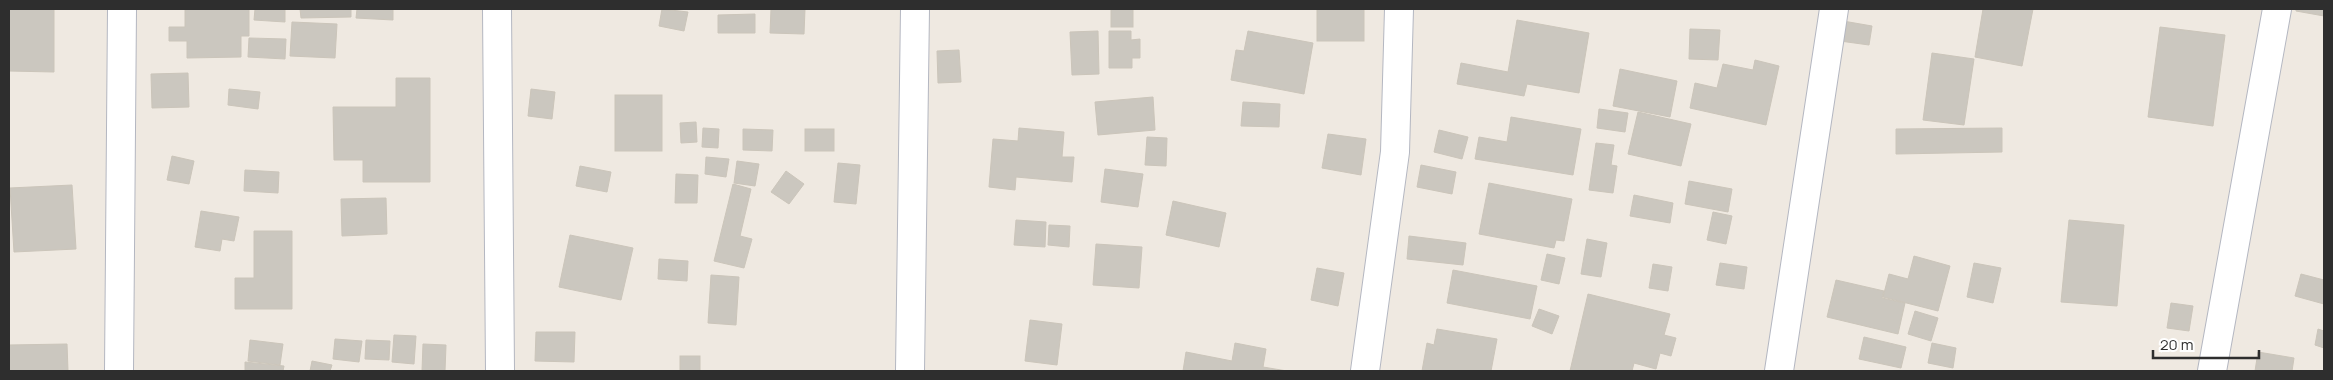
<svg xmlns="http://www.w3.org/2000/svg" width="2333" height="380" font-family="Manrope,sans-serif">
	<style>
		.building { fill: #cbc7bf; stroke: #cbc5ba }
		.lines { fill: none; stroke-linecap: round; stroke-linejoin: round }
		.street-casing { stroke: #b4b7c1; stroke-width: 30 }
		.street { stroke: #fff; stroke-width: 28 }
	</style>
	<rect width="100%" height="100%" fill="#efe9e1"/>
	<g class="building">
		<path d="M 9,9 L 54,9 L 54,72 L 9,71 Z"/>
		<path d="M 185,9 L 249,9 L 249,36 L 241,36 L 241,57 L 187,58 L 187,41 L 169,41 L 169,27 L 185,27 Z"/>
		<path d="M 255,9 L 285,9 L 285,22 L 254,20 Z"/>
		<path d="M 300,9 L 351,9 L 351,17 L 301,18 Z"/>
		<path d="M 357,9 L 393,9 L 393,20 L 356,18 Z"/>
		<path d="M 662,9 L 688,12 L 684,31 L 659,26 Z"/>
		<path d="M 771,9 L 805,9 L 804,34 L 770,33 Z"/>
		<rect x="1111" y="9" width="22" height="18"/>
		<rect x="1317" y="9" width="47" height="32"/>
		<path d="M 1983,9 L 2033,9 L 2022,66 L 1975,57 Z"/>
		<path d="M 2296,9 L 2324,9 L 2324,16 L 2296,11 Z"/>
		<path d="M 755,14 L 755,33 L 718,33 L 718,15 Z"/>
		<path d="M 1517,20 L 1589,33 L 1579,93 L 1527,84 L 1524,96 L 1457,84 L 1461,63 L 1508,72 Z"/>
		<path d="M 1843,21 L 1872,26 L 1869,45 L 1840,41 Z"/>
		<path d="M 292,22 L 337,24 L 335,58 L 290,56 Z"/>
		<path d="M 2160,27 L 2225,35 L 2213,126 L 2148,117 Z"/>
		<path d="M 1690,29 L 1720,30 L 1718,60 L 1689,59 Z"/>
		<path d="M 1098,31 L 1099,74 L 1072,75 L 1070,32 Z"/>
		<path d="M 1109,31 L 1131,31 L 1131,40 L 1140,39 L 1140,58 L 1132,58 L 1132,68 L 1109,68 Z"/>
		<path d="M 1248,31 L 1313,43 L 1304,94 L 1231,80 L 1236,50 L 1244,51 Z"/>
		<path d="M 249,38 L 286,39 L 285,59 L 248,57 Z"/>
		<path d="M 959,50 L 961,82 L 938,83 L 937,51 Z"/>
		<path d="M 1932,53 L 1974,59 L 1964,125 L 1923,120 Z"/>
		<path d="M 1755,60 L 1779,66 L 1766,125 L 1690,108 L 1695,83 L 1717,88 L 1723,64 L 1753,70 Z"/>
		<path d="M 1620,69 L 1677,81 L 1670,117 L 1613,106 Z"/>
		<path d="M 188,73 L 189,107 L 152,108 L 151,74 Z"/>
		<path d="M 396,78 L 430,78 L 430,182 L 363,182 L 363,160 L 334,160 L 333,107 L 396,107 Z"/>
		<path d="M 229,89 L 260,92 L 258,109 L 228,105 Z"/>
		<path d="M 531,89 L 555,92 L 552,119 L 528,116 Z"/>
		<rect x="615" y="95" width="47" height="56"/>
		<path d="M 1153,97 L 1155,130 L 1098,135 L 1095,102 Z"/>
		<path d="M 1243,102 L 1280,104 L 1279,127 L 1241,126 Z"/>
		<path d="M 1599,109 L 1628,113 L 1625,132 L 1597,128 Z"/>
		<path d="M 1638,112 L 1691,124 L 1681,166 L 1628,154 Z"/>
		<path d="M 1511,117 L 1581,129 L 1573,175 L 1475,159 L 1479,137 L 1507,142 Z"/>
		<path d="M 696,122 L 697,142 L 681,143 L 680,123 Z"/>
		<path d="M 703,128 L 719,129 L 718,148 L 702,147 Z"/>
		<path d="M 1019,128 L 1064,132 L 1062,157 L 1074,157 L 1072,182 L 1016,177 L 1015,190 L 989,187 L 993,139 L 1018,141 Z"/>
		<path d="M 2002,128 L 2002,152 L 1896,154 L 1896,129 Z"/>
		<path d="M 743,129 L 773,130 L 772,151 L 743,150 Z"/>
		<rect x="805" y="129" width="29" height="22"/>
		<path d="M 1439,130 L 1468,137 L 1462,159 L 1434,152 Z"/>
		<path d="M 1328,134 L 1366,139 L 1361,175 L 1322,168 Z"/>
		<path d="M 1147,137 L 1167,138 L 1166,166 L 1145,165 Z"/>
		<path d="M 1596,143 L 1614,145 L 1611,165 L 1617,166 L 1613,193 L 1589,190 Z"/>
		<path d="M 172,156 L 194,161 L 189,184 L 167,180 Z"/>
		<path d="M 706,157 L 729,159 L 726,177 L 705,174 Z"/>
		<path d="M 737,161 L 759,164 L 755,186 L 734,183 Z"/>
		<path d="M 838,163 L 860,165 L 856,204 L 834,202 Z"/>
		<path d="M 1421,165 L 1456,172 L 1452,194 L 1417,187 Z"/>
		<path d="M 580,166 L 611,172 L 607,192 L 576,186 Z"/>
		<path d="M 1105,169 L 1143,174 L 1138,207 L 1101,202 Z"/>
		<path d="M 245,170 L 279,172 L 278,193 L 244,191 Z"/>
		<path d="M 786,171 L 804,184 L 789,204 L 771,192 Z"/>
		<path d="M 676,174 L 698,175 L 697,203 L 675,203 Z"/>
		<path d="M 1689,181 L 1732,189 L 1728,212 L 1685,204 Z"/>
		<path d="M 1489,183 L 1572,199 L 1564,241 L 1556,240 L 1554,248 L 1479,234 Z"/>
		<path d="M 733,184 L 751,189 L 740,236 L 752,239 L 744,268 L 714,261 Z"/>
		<path d="M 72,185 L 76,249 L 14,252 L 10,188 Z"/>
		<path d="M 1634,195 L 1673,203 L 1670,223 L 1630,216 Z"/>
		<path d="M 386,198 L 387,234 L 342,236 L 341,199 Z"/>
		<path d="M 1173,201 L 1226,213 L 1219,247 L 1166,235 Z"/>
		<path d="M 201,211 L 239,217 L 234,241 L 222,239 L 220,251 L 195,247 Z"/>
		<path d="M 1713,212 L 1732,216 L 1726,244 L 1707,240 Z"/>
		<path d="M 1016,220 L 1046,222 L 1045,247 L 1014,245 Z"/>
		<path d="M 2069,220 L 2124,225 L 2117,306 L 2061,302 Z"/>
		<path d="M 1049,225 L 1070,226 L 1069,247 L 1048,245 Z"/>
		<path d="M 254,231 L 292,231 L 292,309 L 235,309 L 235,278 L 254,278 Z"/>
		<path d="M 570,235 L 633,248 L 621,300 L 559,287 Z"/>
		<path d="M 1409,236 L 1466,243 L 1463,265 L 1407,259 Z"/>
		<path d="M 1587,239 L 1607,243 L 1601,277 L 1581,274 Z"/>
		<path d="M 1096,244 L 1142,247 L 1139,288 L 1093,285 Z"/>
		<path d="M 1547,254 L 1565,258 L 1559,284 L 1541,280 Z"/>
		<path d="M 1914,256 L 1950,266 L 1938,311 L 1883,297 L 1889,274 L 1908,279 Z"/>
		<path d="M 659,259 L 688,261 L 687,281 L 658,279 Z"/>
		<path d="M 1720,263 L 1747,267 L 1744,289 L 1716,285 Z"/>
		<path d="M 1974,263 L 2001,268 L 1993,303 L 1967,297 Z"/>
		<path d="M 1653,264 L 1672,267 L 1668,291 L 1649,288 Z"/>
		<path d="M 1317,268 L 1344,273 L 1338,306 L 1311,300 Z"/>
		<path d="M 1453,270 L 1537,286 L 1530,319 L 1447,303 Z"/>
		<path d="M 2301,274 L 2324,280 L 2324,304 L 2295,296 Z"/>
		<path d="M 711,275 L 739,277 L 736,325 L 708,323 Z"/>
		<path d="M 1836,280 L 1884,291 L 1882,298 L 1905,303 L 1898,334 L 1827,317 Z"/>
		<path d="M 1588,294 L 1670,314 L 1664,335 L 1676,338 L 1671,356 L 1660,353 L 1656,369 L 1634,363 L 1632,371 L 1570,371 Z"/>
		<path d="M 2171,303 L 2193,306 L 2189,331 L 2167,328 Z"/>
		<path d="M 1539,309 L 1559,316 L 1552,334 L 1532,326 Z"/>
		<path d="M 1915,311 L 1938,318 L 1931,341 L 1908,334 Z"/>
		<path d="M 1030,320 L 1062,324 L 1057,365 L 1025,361 Z"/>
		<path d="M 1437,329 L 1497,339 L 1491,371 L 1422,371 L 1427,343 L 1434,345 Z"/>
		<path d="M 2318,329 L 2324,331 L 2324,348 L 2315,345 Z"/>
		<path d="M 536,332 L 575,332 L 574,362 L 535,361 Z"/>
		<path d="M 394,335 L 416,336 L 414,364 L 392,362 Z"/>
		<path d="M 1864,337 L 1906,347 L 1901,368 L 1859,359 Z"/>
		<path d="M 335,339 L 362,341 L 359,362 L 333,359 Z"/>
		<path d="M 250,340 L 283,344 L 280,365 L 248,361 Z"/>
		<path d="M 366,340 L 390,341 L 389,360 L 365,359 Z"/>
		<path d="M 1235,343 L 1266,349 L 1263,367 L 1287,371 L 1183,371 L 1186,352 L 1232,361 Z"/>
		<path d="M 1932,343 L 1956,348 L 1953,368 L 1928,363 Z"/>
		<path d="M 67,344 L 68,371 L 9,371 L 9,345 Z"/>
		<path d="M 423,344 L 446,345 L 445,371 L 422,371 Z"/>
		<path d="M 2258,352 L 2294,358 L 2292,371 L 2255,371 Z"/>
		<rect x="680" y="356" width="20" height="15"/>
		<path d="M 312,361 L 332,365 L 330,371 L 310,371 Z"/>
		<path d="M 245,362 L 284,366 L 283,371 L 245,371 Z"/>
	</g>
	<g class="lines">
		<g class="street-casing">
			<g id="street">
				<path d="M 497,9 L 500,371"/>
				<path d="M 119,371 L 122,9"/>
				<path d="M 910,371 L 915,9"/>
				<path d="M 1365,371 L 1395,152 L 1399,9"/>
				<path d="M 1779,371 L 1834,9"/>
				<path d="M 2212,371 L 2277,9"/>
			</g>
		</g>
		<use href="#street" class="street"/>
	</g>
	<rect width="2333" height="380" fill="none" stroke="#2e2e2e" stroke-width="20"/>
	<path d="M2153 350v8h106v-8" fill="none" stroke="#2e2e2e" stroke-width="2.5"/>
	<text x="2160" y="350" font-size="15" fill="#2e2e2e" stroke="#ffffff" stroke-width="4" paint-order="stroke">20 m</text>
</svg>
